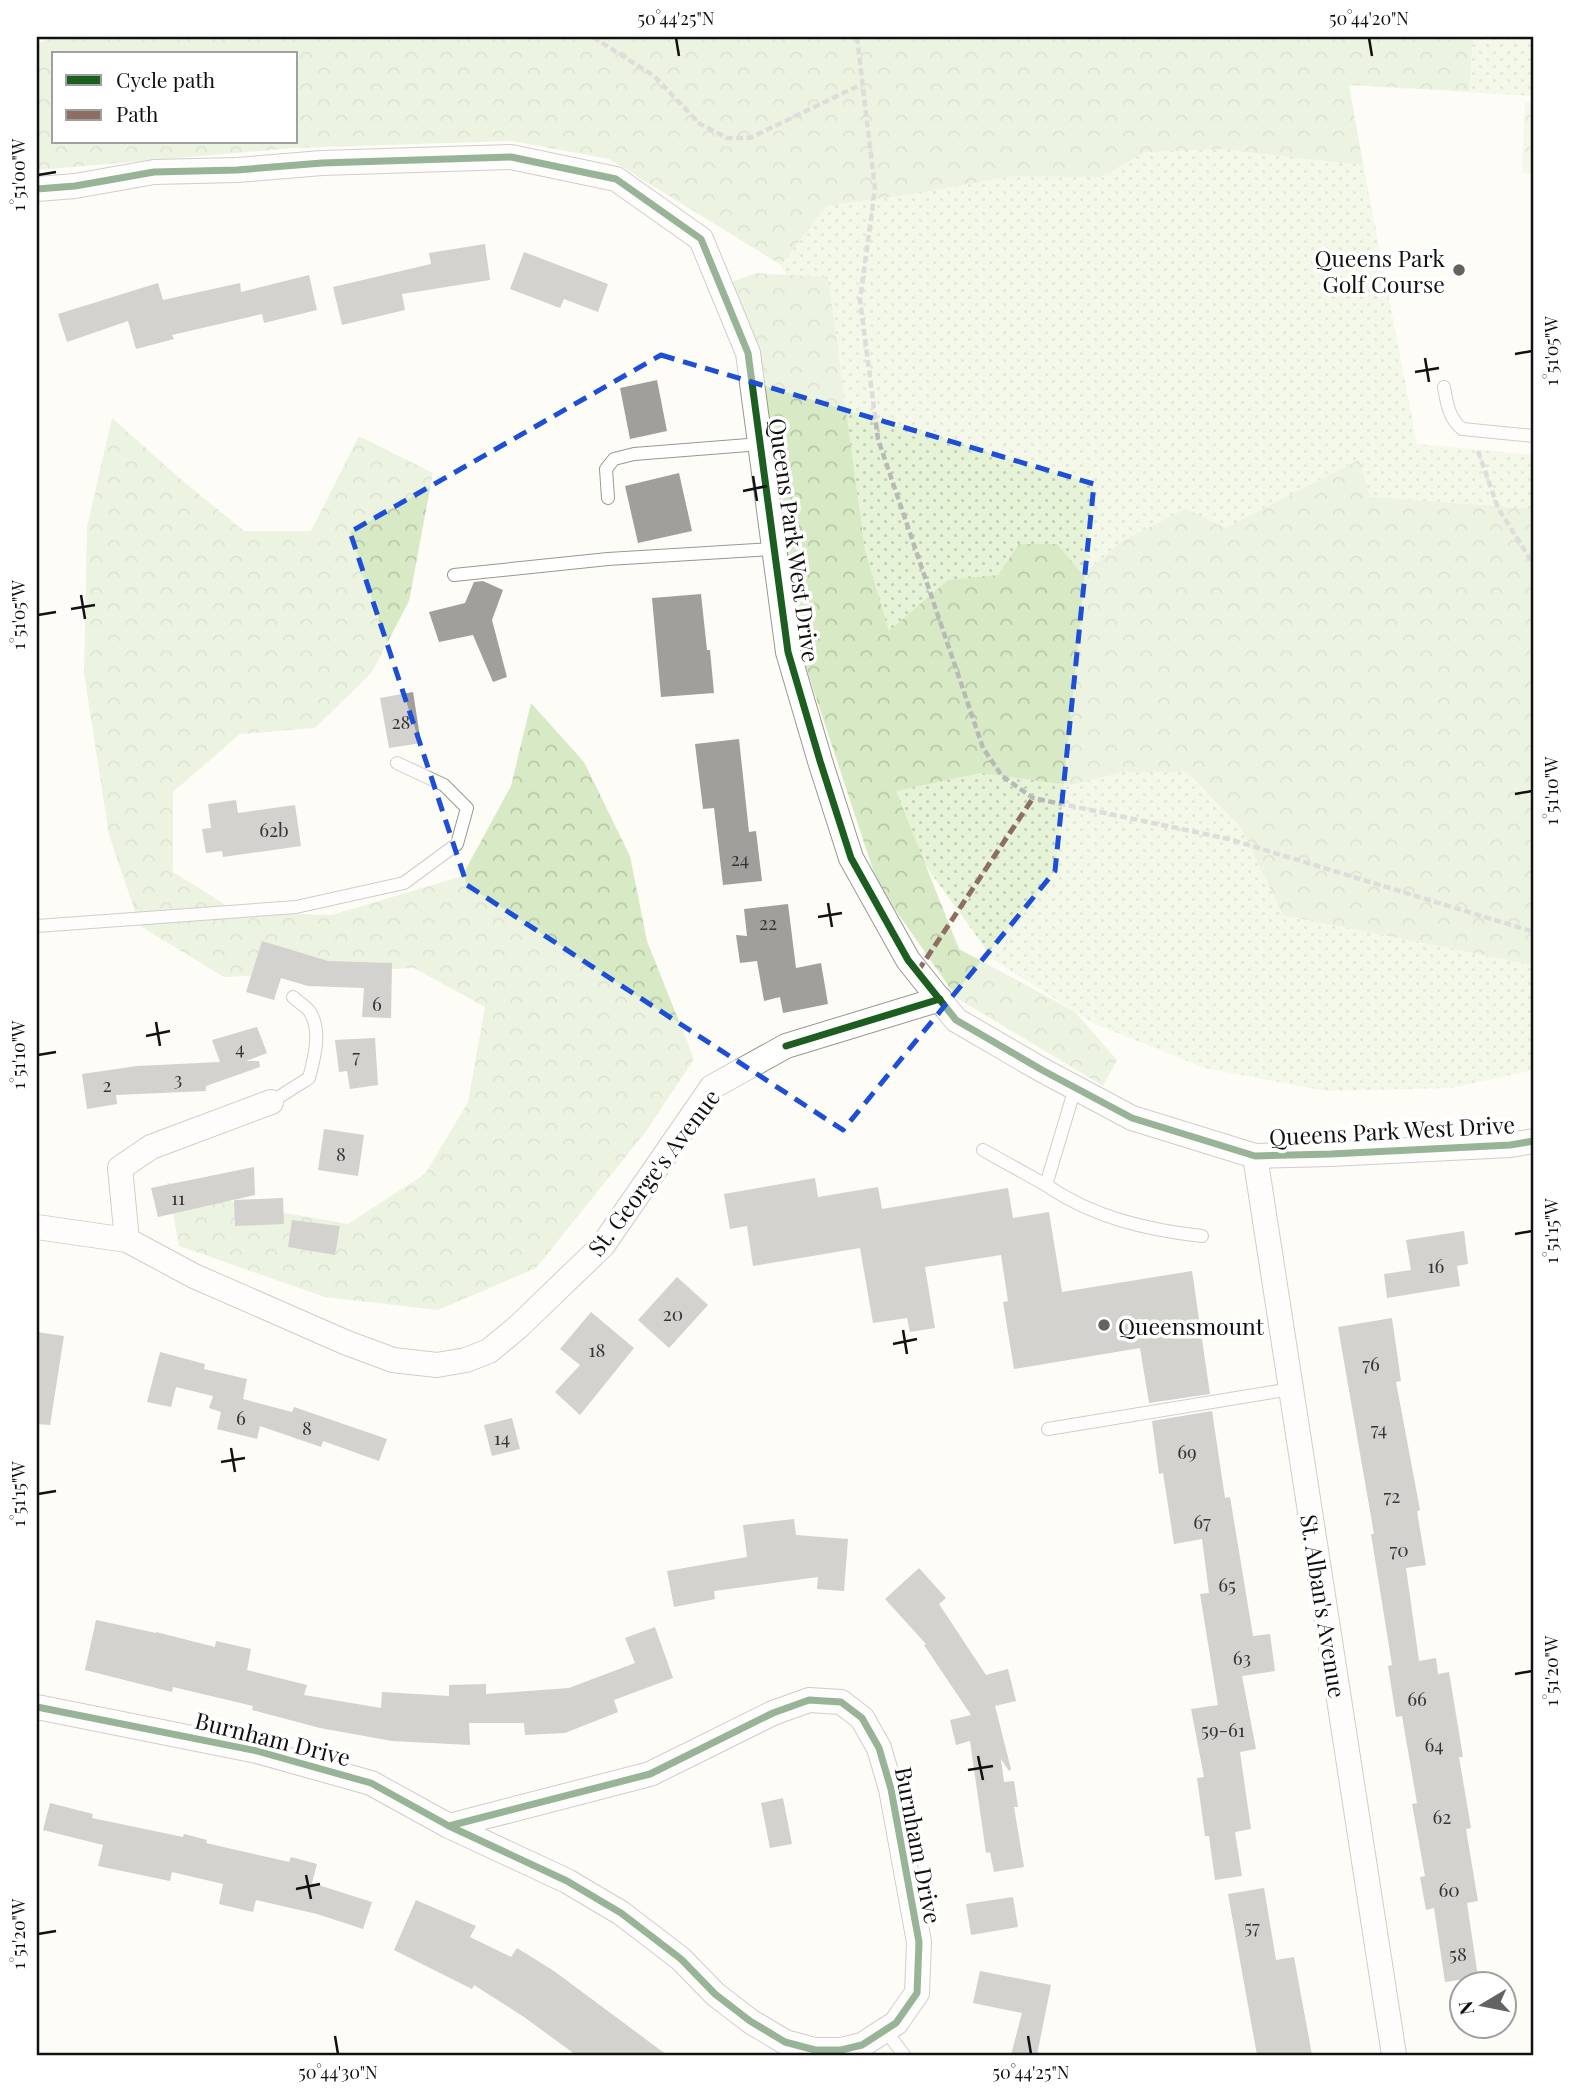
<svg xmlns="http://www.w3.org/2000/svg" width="1571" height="2092" font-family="'Playfair Display',serif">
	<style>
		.grass { fill: url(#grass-dots) }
		.forest { fill: url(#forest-crowns); fill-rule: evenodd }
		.park { fill: url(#park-crowns) }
		.building { fill: #a19f9c }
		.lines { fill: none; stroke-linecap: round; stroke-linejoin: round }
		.service-casing { stroke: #979795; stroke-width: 14 }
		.minor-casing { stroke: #979795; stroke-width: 26 }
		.path { stroke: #b9b9b8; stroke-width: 4.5; stroke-dasharray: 7 3.5; stroke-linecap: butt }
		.service { stroke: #fffffe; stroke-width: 12 }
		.minor { stroke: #fffffe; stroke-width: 24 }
		.quiet { stroke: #8d6e63; stroke-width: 5; stroke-dasharray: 10 5; stroke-linecap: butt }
		.cycleway-casing { stroke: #fff; stroke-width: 11 }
		.cycleway { stroke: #1b5e20; stroke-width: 7 }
		.marked { fill: none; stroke: #1d4ed8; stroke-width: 5; stroke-dasharray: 14 9; stroke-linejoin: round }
		.ticks { fill: none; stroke: #111; stroke-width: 2.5 }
		.poi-dot { fill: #646362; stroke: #fff; stroke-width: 2.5 }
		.labels { text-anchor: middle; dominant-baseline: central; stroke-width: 7; stroke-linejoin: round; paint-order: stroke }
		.number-label { font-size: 19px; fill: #353434 }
		.poi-label { font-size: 23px; fill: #111; stroke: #fff; text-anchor: end }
		.street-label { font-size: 23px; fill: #111; stroke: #fff }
		.neatline { fill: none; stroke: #111; stroke-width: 2.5 }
		.ticks-label { font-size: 18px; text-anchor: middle; fill: #111 }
	</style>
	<defs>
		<pattern id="grass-dots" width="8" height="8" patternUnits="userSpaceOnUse" patternTransform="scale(1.75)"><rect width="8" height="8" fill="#e7f3d7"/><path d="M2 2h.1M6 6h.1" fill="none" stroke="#c5cfb8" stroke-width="1.8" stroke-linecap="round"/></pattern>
		<pattern id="forest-crowns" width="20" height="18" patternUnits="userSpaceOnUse" patternTransform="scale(1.75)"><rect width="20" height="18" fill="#d8eac5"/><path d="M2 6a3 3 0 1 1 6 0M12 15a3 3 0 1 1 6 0" fill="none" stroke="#b8c8a8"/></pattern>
		<pattern id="park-crowns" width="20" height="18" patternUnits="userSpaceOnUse" patternTransform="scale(1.75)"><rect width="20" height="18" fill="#e7f3d7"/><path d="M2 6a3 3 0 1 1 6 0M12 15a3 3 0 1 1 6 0" fill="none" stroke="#c5cfb8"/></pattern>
	</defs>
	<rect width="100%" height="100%" fill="#fdfcf7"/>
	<path class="grass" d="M 570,37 L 1534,37 L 1534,96 L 1348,85 L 1417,444 L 1534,455 L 1534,1070 L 1451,1088 L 1326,1091 L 1205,1068 L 1095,1024 L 994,960 L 915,851 L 860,676 L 801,302 L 743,195 Z"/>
	<g class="forest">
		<path d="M 53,37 L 1473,37 L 1469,91 L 1349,85 L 1363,165 L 1222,149 L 1145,152 L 1101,177 L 1014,176 L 911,194 L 826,206 L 781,265 L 609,159 L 512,141 L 294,148 L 37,170 L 37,44 ZM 54,54 L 296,54 L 296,142 L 54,142 Z"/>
		<path d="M 755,273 L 828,277 L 865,551 L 889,631 L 948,580 L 998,575 L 1019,544 L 1057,544 L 1083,575 L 1122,541 L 1186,509 L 1226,528 L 1359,460 L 1370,497 L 1534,509 L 1534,965 L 1283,915 L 1240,826 L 1187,772 L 1122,772 L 1070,785 L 980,773 L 896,791 L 959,949 L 1074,1011 L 1117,1060 L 1103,1086 L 957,998 L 878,885 L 801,652 L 791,594 L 759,355 L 732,282 Z"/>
		<path d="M 112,418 L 183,481 L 244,531 L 311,531 L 359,436 L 433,473 L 409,601 L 372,672 L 315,728 L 240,734 L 173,792 L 173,872 L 237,912 L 332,915 L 462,876 L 511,786 L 531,703 L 584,762 L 630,856 L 647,941 L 694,1059 L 647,1130 L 536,1268 L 438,1310 L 325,1297 L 179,1246 L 167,1182 L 251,1207 L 348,1224 L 425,1174 L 468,1102 L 485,1007 L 414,968 L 224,977 L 140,926 L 109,835 L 84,673 L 87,527 Z"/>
	</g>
	<path class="park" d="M 1525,101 L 1534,102 L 1534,174 L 1522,173 Z"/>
	<g class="building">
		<path d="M 485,244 L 490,280 L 402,294 L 405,310 L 342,325 L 333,287 L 431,264 L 429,253 Z"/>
		<path d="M 524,252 L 608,284 L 598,312 L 564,299 L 560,308 L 510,289 Z"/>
		<path d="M 309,275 L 317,310 L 264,323 L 262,314 L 172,335 L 174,339 L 136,349 L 128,321 L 67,342 L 58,314 L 158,283 L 163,300 L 240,283 L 241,292 Z"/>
		<path d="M 657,380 L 667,431 L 630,439 L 620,388 Z"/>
		<path d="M 679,473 L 692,531 L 638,543 L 625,486 Z"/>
		<path d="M 483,581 L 503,590 L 492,620 L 507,677 L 493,682 L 473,635 L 439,642 L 429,612 L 465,603 L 474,582 Z"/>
		<path d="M 701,594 L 707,650 L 710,650 L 714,693 L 661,697 L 652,598 Z"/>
		<path d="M 413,692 L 421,743 L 389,748 L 380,698 Z"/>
		<path d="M 739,739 L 749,832 L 756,831 L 762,881 L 723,885 L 714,808 L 703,809 L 695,744 Z"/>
		<path d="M 236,800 L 238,813 L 295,805 L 301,846 L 223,857 L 222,851 L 206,853 L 202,829 L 211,828 L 208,804 Z"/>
		<path d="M 788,904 L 796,968 L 821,963 L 828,1004 L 783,1013 L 780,997 L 764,1001 L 757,961 L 740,963 L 736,935 L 747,936 L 744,909 Z"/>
		<path d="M 262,941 L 328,961 L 392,963 L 391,1018 L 362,1017 L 364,988 L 308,986 L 281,978 L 274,1000 L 246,992 Z"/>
		<path d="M 257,1027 L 267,1053 L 246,1061 L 259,1061 L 260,1067 L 206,1086 L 206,1091 L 116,1095 L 117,1104 L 87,1109 L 82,1074 L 137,1066 L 220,1062 L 212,1040 Z"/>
		<path d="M 375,1038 L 378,1085 L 350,1089 L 347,1071 L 339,1072 L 335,1040 Z"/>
		<path d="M 324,1129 L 364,1135 L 358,1176 L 318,1170 Z"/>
		<path d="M 254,1167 L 255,1195 L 158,1217 L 151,1188 Z"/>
		<path d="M 815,1178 L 818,1197 L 878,1187 L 882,1209 L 1008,1188 L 1013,1218 L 1049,1212 L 1062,1292 L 1192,1271 L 1210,1394 L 1149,1403 L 1140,1348 L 1014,1369 L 1003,1302 L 1008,1301 L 1001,1255 L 925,1267 L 935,1328 L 910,1332 L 907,1318 L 873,1323 L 860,1248 L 753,1266 L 747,1226 L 730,1229 L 724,1194 Z"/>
		<path d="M 283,1198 L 284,1224 L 235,1226 L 234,1200 Z"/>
		<path d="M 292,1220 L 340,1226 L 335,1255 L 288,1247 Z"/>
		<path d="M 1464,1231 L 1468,1264 L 1457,1266 L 1460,1286 L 1387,1298 L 1384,1274 L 1411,1270 L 1406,1240 Z"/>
		<path d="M 677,1277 L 708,1305 L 669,1348 L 638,1320 Z"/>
		<path d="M 591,1312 L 634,1348 L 580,1415 L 555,1392 L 580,1365 L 560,1349 Z"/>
		<path d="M 1392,1318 L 1401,1381 L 1396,1382 L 1420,1510 L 1417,1511 L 1426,1565 L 1406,1568 L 1419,1661 L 1436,1658 L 1438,1674 L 1449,1672 L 1463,1757 L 1459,1757 L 1471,1828 L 1466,1829 L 1478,1901 L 1467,1903 L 1478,1977 L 1445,1982 L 1434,1908 L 1426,1910 L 1420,1877 L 1425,1876 L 1412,1804 L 1417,1803 L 1402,1716 L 1396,1717 L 1388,1666 L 1392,1665 L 1371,1534 L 1374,1534 L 1338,1327 Z"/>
		<path d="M 37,1332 L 64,1336 L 50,1425 L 37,1424 Z"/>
		<path d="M 160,1352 L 205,1364 L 204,1369 L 247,1379 L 243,1399 L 292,1412 L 294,1407 L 387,1439 L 379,1461 L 323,1441 L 321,1447 L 260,1426 L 257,1439 L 217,1429 L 221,1412 L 209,1408 L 213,1396 L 176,1387 L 171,1407 L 147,1402 Z"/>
		<path d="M 1212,1411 L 1225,1498 L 1230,1497 L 1253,1636 L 1270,1634 L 1275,1671 L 1242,1676 L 1256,1749 L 1240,1752 L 1251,1829 L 1235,1832 L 1242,1876 L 1215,1880 L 1209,1836 L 1205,1836 L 1197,1778 L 1204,1777 L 1191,1709 L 1218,1705 L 1200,1594 L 1209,1593 L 1202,1539 L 1174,1544 L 1163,1473 L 1159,1474 L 1152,1421 Z"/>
		<path d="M 512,1418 L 520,1449 L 492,1456 L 484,1425 Z"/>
		<path d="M 794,1519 L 796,1535 L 848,1539 L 844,1591 L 817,1589 L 818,1577 L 714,1591 L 715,1599 L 674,1607 L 667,1571 L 747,1557 L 743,1525 Z"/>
		<path d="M 919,1568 L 946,1598 L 939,1604 L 986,1675 L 1008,1669 L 1016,1701 L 995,1706 L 1011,1769 L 1009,1771 L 1001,1759 L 1004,1782 L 1014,1781 L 1018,1807 L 1014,1807 L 1024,1867 L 994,1872 L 990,1852 L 986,1853 L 970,1741 L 956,1745 L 950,1720 L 971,1715 L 924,1645 L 926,1644 L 885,1599 Z"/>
		<path d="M 96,1620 L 156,1633 L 156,1632 L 215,1647 L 216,1641 L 251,1649 L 247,1670 L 307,1685 L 304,1695 L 381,1708 L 382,1692 L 449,1696 L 449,1685 L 486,1684 L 486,1694 L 569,1688 L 635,1663 L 625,1638 L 655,1627 L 673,1678 L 614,1700 L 618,1712 L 565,1733 L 525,1735 L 524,1723 L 469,1723 L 470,1745 L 392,1741 L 320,1728 L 252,1710 L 253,1706 L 173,1687 L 172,1692 L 85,1670 Z"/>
		<path d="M 783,1798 L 792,1844 L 770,1848 L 761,1803 Z"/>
		<path d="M 50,1803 L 93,1814 L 92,1818 L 183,1837 L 184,1834 L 207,1840 L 206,1843 L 289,1862 L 291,1857 L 317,1864 L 312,1883 L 372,1902 L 363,1929 L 317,1914 L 256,1900 L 253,1912 L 219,1904 L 223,1884 L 172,1872 L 170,1881 L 98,1866 L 103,1845 L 43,1830 Z"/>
		<path d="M 1264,1888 L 1276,1960 L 1294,1957 L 1312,2055 L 1257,2055 L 1228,1894 Z"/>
		<path d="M 1013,1897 L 1018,1927 L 971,1935 L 966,1904 Z"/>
		<path d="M 416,1900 L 476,1926 L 470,1937 L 511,1957 L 517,1948 L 554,1971 L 667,2055 L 576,2055 L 524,2017 L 474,1985 L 472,1989 L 394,1950 Z"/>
		<path d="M 980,1971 L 1051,1985 L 1037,2055 L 1011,2055 L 1022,2013 L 973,2003 Z"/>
	</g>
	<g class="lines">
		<g class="service-casing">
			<g id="service">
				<path d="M 1444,387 C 1447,403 1448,417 1462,429 L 1534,436"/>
				<path d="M 608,498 L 606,469 L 614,459 L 634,454 L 761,444"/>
				<path d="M 454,575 L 608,559 L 774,549"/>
				<path d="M 37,926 L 296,907 L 404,883 L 457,844 L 467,808 L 444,785 L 397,763"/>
				<path d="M 1075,1088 L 1046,1185 C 1092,1217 1147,1230 1202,1236"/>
				<path d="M 271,1102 L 309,1078 C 314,1059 322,1031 310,1012 C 307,1007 298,1002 293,997"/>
				<path d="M 983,1150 L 1046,1185"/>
				<path d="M 1048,1429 L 1291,1389"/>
				<path d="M 885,2030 L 904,2055"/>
			</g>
		</g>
		<g class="minor-casing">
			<g id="minor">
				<path d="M 37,189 L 75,186 L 154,172 L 237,170 L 322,163 L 511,157 L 616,179 L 701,239 L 748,353 L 788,652 L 820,761 L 851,858 L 908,960 L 956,1020 L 1042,1070 L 1132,1118 L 1255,1156 L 1331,1154 L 1510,1145 L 1534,1141"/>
				<path d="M 1255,1156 L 1394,2055"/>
				<path d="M 37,1227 L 127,1240 L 194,1276 L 347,1343 L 393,1360 L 437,1365 L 466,1360 L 489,1351 L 518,1327 L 603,1245 L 712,1087 L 786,1046 L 940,999"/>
				<path d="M 127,1240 L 120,1168 L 151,1147 L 271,1102"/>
				<path d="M 37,1707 L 257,1751 L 371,1783 L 449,1826 L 567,1881 L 621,1913 L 681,1959 L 715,1994 L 750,2021 L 785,2042 L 815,2050 L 841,2050 L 862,2045 L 896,2023 L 917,1993 L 919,1942 L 891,1789 L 879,1748 L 862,1718 L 841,1702 L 809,1700 L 773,1713 L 650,1774 L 449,1826"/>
			</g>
		</g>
		<g class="path">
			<path d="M 593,37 L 654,76 L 700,124 L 727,138 L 750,138 L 862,84"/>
			<path d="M 857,37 L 875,189 L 860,300 L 878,439 L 983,748 L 1002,776 L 1033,798 L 1229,839 L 1534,932"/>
			<path d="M 1478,451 L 1498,508 L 1534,565"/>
		</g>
		<use href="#service" class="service"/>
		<use href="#minor" class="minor"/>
		<path class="quiet" d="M 918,971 L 1033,798"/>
		<g class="cycleway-casing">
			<g id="cycleway">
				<path d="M 37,189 L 75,186 L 154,172 L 237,170 L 322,163 L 511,157 L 616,179 L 701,239 L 748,353 L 788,652 L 820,761 L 851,858 L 908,960 L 956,1020 L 1042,1070 L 1132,1118 L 1255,1156 L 1331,1154 L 1510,1145 L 1534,1141"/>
				<path d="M 786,1046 L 940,999"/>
				<path d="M 37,1707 L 257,1751 L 371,1783 L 449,1826 L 567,1881 L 621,1913 L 681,1959 L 715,1994 L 750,2021 L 785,2042 L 815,2050 L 841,2050 L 862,2045 L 896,2023 L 917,1993 L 919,1942 L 891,1789 L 879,1748 L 862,1718 L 841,1702 L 809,1700 L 773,1713 L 650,1774 L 449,1826"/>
			</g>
		</g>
		<use href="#cycleway" class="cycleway"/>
	</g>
	<path d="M0 0H1571V2092H0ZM 661,355 L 1094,484 L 1055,871 L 843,1130 L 467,885 L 350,532 Z" fill="#fdfcf7" fill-opacity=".55" fill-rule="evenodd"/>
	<path class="marked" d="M 661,355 L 1094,484 L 1055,871 L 843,1130 L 467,885 L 350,532 Z"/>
	<path class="ticks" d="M 676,38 L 679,56M 1369,38 L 1372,56M 38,175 L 56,172M 1515,354 L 1532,351M 1425,358 L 1429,382M 1415,372 L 1439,368M 753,476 L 757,501M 743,491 L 767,486M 81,595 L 85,619M 71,609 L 95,605M 38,615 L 56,612M 1515,794 L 1532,791M 828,903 L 832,927M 818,917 L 842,913M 156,1022 L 160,1046M 146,1036 L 170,1031M 38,1055 L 56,1052M 1515,1234 L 1532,1231M 903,1330 L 907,1354M 893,1344 L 917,1339M 231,1448 L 235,1472M 221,1462 L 245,1458M 38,1494 L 56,1491M 1515,1674 L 1532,1671M 978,1756 L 983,1780M 968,1770 L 993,1766M 306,1875 L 311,1899M 296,1889 L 320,1884M 38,1934 L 56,1931M 335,2036 L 338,2054M 1028,2036 L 1031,2054"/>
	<g class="poi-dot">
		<circle cx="1459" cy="270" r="7"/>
		<circle cx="1104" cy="1325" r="7"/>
	</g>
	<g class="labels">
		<g class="number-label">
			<text x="401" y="721">28</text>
			<text x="274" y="829">62b</text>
			<text x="740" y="858">24</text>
			<text x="768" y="922">22</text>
			<text x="377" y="1003">6</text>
			<text x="240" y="1047">4</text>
			<text x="356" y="1055">7</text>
			<text x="178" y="1078">3</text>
			<text x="107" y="1084">2</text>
			<text x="341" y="1153">8</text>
			<text x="178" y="1197">11</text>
			<text x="1436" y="1265">16</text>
			<text x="673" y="1313">20</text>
			<text x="597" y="1349">18</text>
			<text x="1371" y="1363">76</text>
			<text x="241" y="1417">6</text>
			<text x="307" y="1427">8</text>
			<text x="1379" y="1428">74</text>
			<text x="502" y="1437">14</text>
			<text x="1187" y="1451">69</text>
			<text x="1392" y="1495">72</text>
			<text x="1202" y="1521">67</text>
			<text x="1399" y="1549">70</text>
			<text x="1227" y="1584">65</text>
			<text x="1242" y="1657">63</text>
			<text x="1417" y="1698">66</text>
			<text x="1223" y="1729">59-61</text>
			<text x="1434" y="1744">64</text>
			<text x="1442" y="1816">62</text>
			<text x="1449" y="1889">60</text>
			<text x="1252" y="1926">57</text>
			<text x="1458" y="1953">58</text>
		</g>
		<g class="poi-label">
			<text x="1445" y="257">Queens Park<tspan x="1445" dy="26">Golf Course</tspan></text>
			<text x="1118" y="1325" text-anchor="start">Queensmount</text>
		</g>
		<g class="street-label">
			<text transform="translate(795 540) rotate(82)">Queens Park West Drive</text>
			<text transform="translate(1392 1130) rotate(-3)">Queens Park West Drive</text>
			<text transform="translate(653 1172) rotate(-53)">St. George's Avenue</text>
			<text transform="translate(1324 1606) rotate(81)">St. Alban's Avenue</text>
			<text transform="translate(273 1738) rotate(14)">Burnham Drive</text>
			<text transform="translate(919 1845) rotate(79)">Burnham Drive</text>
		</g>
	</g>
	<rect width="1571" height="2092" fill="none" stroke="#ffffff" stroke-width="77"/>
	<rect x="52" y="52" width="245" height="91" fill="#ffffff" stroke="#a0a0a0" stroke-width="2"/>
	<rect x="66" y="75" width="35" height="10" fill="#1b5e20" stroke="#a0a0a0" stroke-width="2"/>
	<text x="116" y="88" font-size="21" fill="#111111">Cycle path</text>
	<rect x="66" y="110" width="35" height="10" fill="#8d6e63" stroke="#a0a0a0" stroke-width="2"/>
	<text x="116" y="122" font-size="21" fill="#111111">Path</text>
	<g transform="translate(1483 2005) rotate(260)"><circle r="33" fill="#ffffff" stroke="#a0a0a0" stroke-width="2"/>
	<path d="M0-5L12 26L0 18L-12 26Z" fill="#646362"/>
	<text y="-10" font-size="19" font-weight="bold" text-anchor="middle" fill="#111111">N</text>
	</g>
	<rect x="38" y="38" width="1494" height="2016" class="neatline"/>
	<g class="ticks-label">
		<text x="676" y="25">50°44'25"N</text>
		<text x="1369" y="25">50°44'20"N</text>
		<text transform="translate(19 175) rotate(-90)" y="6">1°51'00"W</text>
		<text transform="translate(1552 351) rotate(-90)" y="6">1°51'05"W</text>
		<text transform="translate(19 615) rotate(-90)" y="6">1°51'05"W</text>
		<text transform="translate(1552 791) rotate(-90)" y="6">1°51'10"W</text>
		<text transform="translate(19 1055) rotate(-90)" y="6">1°51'10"W</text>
		<text transform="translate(1552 1231) rotate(-90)" y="6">1°51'15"W</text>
		<text transform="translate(19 1494) rotate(-90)" y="6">1°51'15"W</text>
		<text transform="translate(1552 1671) rotate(-90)" y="6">1°51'20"W</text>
		<text transform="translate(19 1934) rotate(-90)" y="6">1°51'20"W</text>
		<text x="338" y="2079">50°44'30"N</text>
		<text x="1031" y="2079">50°44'25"N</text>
	</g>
</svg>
